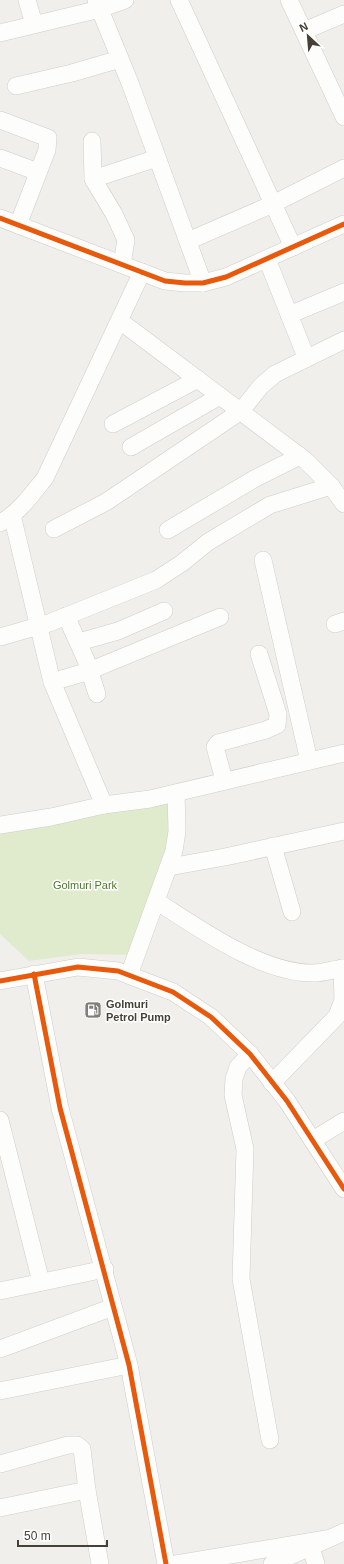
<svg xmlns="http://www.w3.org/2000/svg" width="344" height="1564" font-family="Helvetica,sans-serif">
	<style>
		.green { fill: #e0ebcd }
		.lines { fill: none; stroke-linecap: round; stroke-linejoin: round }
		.minor-casing { stroke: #cfcdc9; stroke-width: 18 }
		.minor { stroke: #fdfdfc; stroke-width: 17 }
		.cycleway-casing { stroke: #fff; stroke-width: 8 }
		.cycleway { stroke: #e8590c; stroke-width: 5 }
		.labels { text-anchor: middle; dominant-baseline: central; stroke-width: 3; stroke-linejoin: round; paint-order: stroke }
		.park-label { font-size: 11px; fill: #4c782c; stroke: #fff }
		.poi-label { font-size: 11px; font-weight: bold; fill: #474037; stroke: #fff; text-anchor: start }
	</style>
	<rect width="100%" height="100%" fill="#f1efec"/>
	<path class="green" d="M 172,801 L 170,851 L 133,955 L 82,954 L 29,961 L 0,934 L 0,831 Z"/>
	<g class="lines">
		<g class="minor-casing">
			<g id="minor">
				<path d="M 27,0 L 34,24"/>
				<path d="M 96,0 L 130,83 L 203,283"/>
				<path d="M 179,0 L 293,247"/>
				<path d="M 289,0 L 344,117"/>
				<path d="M 304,31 L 344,14"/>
				<path d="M 0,33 L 100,9 L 125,0"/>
				<path d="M 16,86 L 72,73 L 120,59"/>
				<path d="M 0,120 L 48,138 L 47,150 L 18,225"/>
				<path d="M 92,141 L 93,179 L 114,214 L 126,240 L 122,264"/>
				<path d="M 0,158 L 38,172"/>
				<path d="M 93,179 L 157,158"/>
				<path d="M 0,218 L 165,281 L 185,283 L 203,283 L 226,277 L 344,224"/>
				<path d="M 188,241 L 273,204 L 344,168"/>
				<path d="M 267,259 L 306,357"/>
				<path d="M 289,315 L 344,292"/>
				<path d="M 120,321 L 305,460 L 331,486 L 344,504"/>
				<path d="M 113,424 L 198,379"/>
				<path d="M 131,447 L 220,396"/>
				<path d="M 12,515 L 52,682 L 104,805"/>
				<path d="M 0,523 C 19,513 32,494 45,478 L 142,272"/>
				<path d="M 54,529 L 106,502 L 241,411 L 261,386 L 275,374 L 344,340"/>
				<path d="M 168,530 L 254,479 L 300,456"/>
				<path d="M 263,560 L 309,761"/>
				<path d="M 66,616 L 86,660 L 97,694"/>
				<path d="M 335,624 L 344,621"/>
				<path d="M 0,637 L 49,623 L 156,580 L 182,563 L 208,542 L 270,505 L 331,486"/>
				<path d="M 79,642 L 118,631 L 164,611"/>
				<path d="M 52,682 L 89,671 L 220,617"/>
				<path d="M 224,780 L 215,747 L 218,743 L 266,730 L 277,725 L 278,714 L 259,654"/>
				<path d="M 0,825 L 51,817 L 104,805 L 150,799 L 344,753"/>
				<path d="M 273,846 L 292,912"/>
				<path d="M 169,867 L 225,857 L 344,831"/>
				<path d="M 156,901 C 199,928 262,974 314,973 C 324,973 334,969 344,968"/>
				<path d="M 34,974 L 60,1108 L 129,1365 L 166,1564"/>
				<path d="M 129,975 L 174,851 L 177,831 L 176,793"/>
				<path d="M 0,981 L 78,967 L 118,971 L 173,992 L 211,1017 L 250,1054 L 287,1101 L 344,1189"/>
				<path d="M 250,1054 L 238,1067 L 234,1079 L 233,1095 L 245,1149 L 241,1279 L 270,1440"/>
				<path d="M 272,1083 L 337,1016 L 343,1000 L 342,968"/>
				<path d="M 0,1120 L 41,1282"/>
				<path d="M 313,1140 L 344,1121"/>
				<path d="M 0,1291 L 105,1269"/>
				<path d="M 0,1349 L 113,1307"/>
				<path d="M 0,1391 L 129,1365"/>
				<path d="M 0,1464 L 68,1445 L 77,1445 L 82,1449 L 87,1490 L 100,1564"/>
				<path d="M 0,1508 L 87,1490"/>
				<path d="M 309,1542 L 316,1564"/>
				<path d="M 176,1564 L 326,1539"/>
				<path d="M 272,1564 L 344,1532"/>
			</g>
		</g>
		<use href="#minor" class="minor"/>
		<g class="cycleway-casing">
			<g id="cycleway">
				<path d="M 0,218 L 165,281 L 185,283 L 203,283 L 226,277 L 344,224"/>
				<path d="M 34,974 L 60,1108 L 129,1365 L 166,1564"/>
				<path d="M 0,981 L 78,967 L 118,971 L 173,992 L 211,1017 L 250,1054 L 287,1101 L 344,1189"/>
			</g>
		</g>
		<use href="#cycleway" class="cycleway"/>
	</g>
	<defs>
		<g id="fuel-square" transform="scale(0.9)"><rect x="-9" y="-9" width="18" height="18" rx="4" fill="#827d76" stroke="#fff"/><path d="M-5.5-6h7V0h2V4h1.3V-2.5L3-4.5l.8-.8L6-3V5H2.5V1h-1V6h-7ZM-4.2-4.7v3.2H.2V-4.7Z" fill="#fff"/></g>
	</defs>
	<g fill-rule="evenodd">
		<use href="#fuel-square" x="93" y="1010"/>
	</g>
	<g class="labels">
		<g class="park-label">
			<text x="85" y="885">Golmuri Park</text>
		</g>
		<g class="poi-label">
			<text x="106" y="1004">Golmuri<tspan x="106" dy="13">Petrol Pump</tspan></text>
		</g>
	</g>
	<g transform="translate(308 36) rotate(334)" stroke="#ffffff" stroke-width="3" paint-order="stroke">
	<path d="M0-3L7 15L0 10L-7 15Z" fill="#474037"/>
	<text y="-6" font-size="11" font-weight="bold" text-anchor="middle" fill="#474037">N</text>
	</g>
	<path d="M18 1540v6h89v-6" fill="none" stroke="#474037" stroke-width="2"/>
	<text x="24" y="1540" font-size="12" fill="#474037" stroke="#ffffff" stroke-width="3" paint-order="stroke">50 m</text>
</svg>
